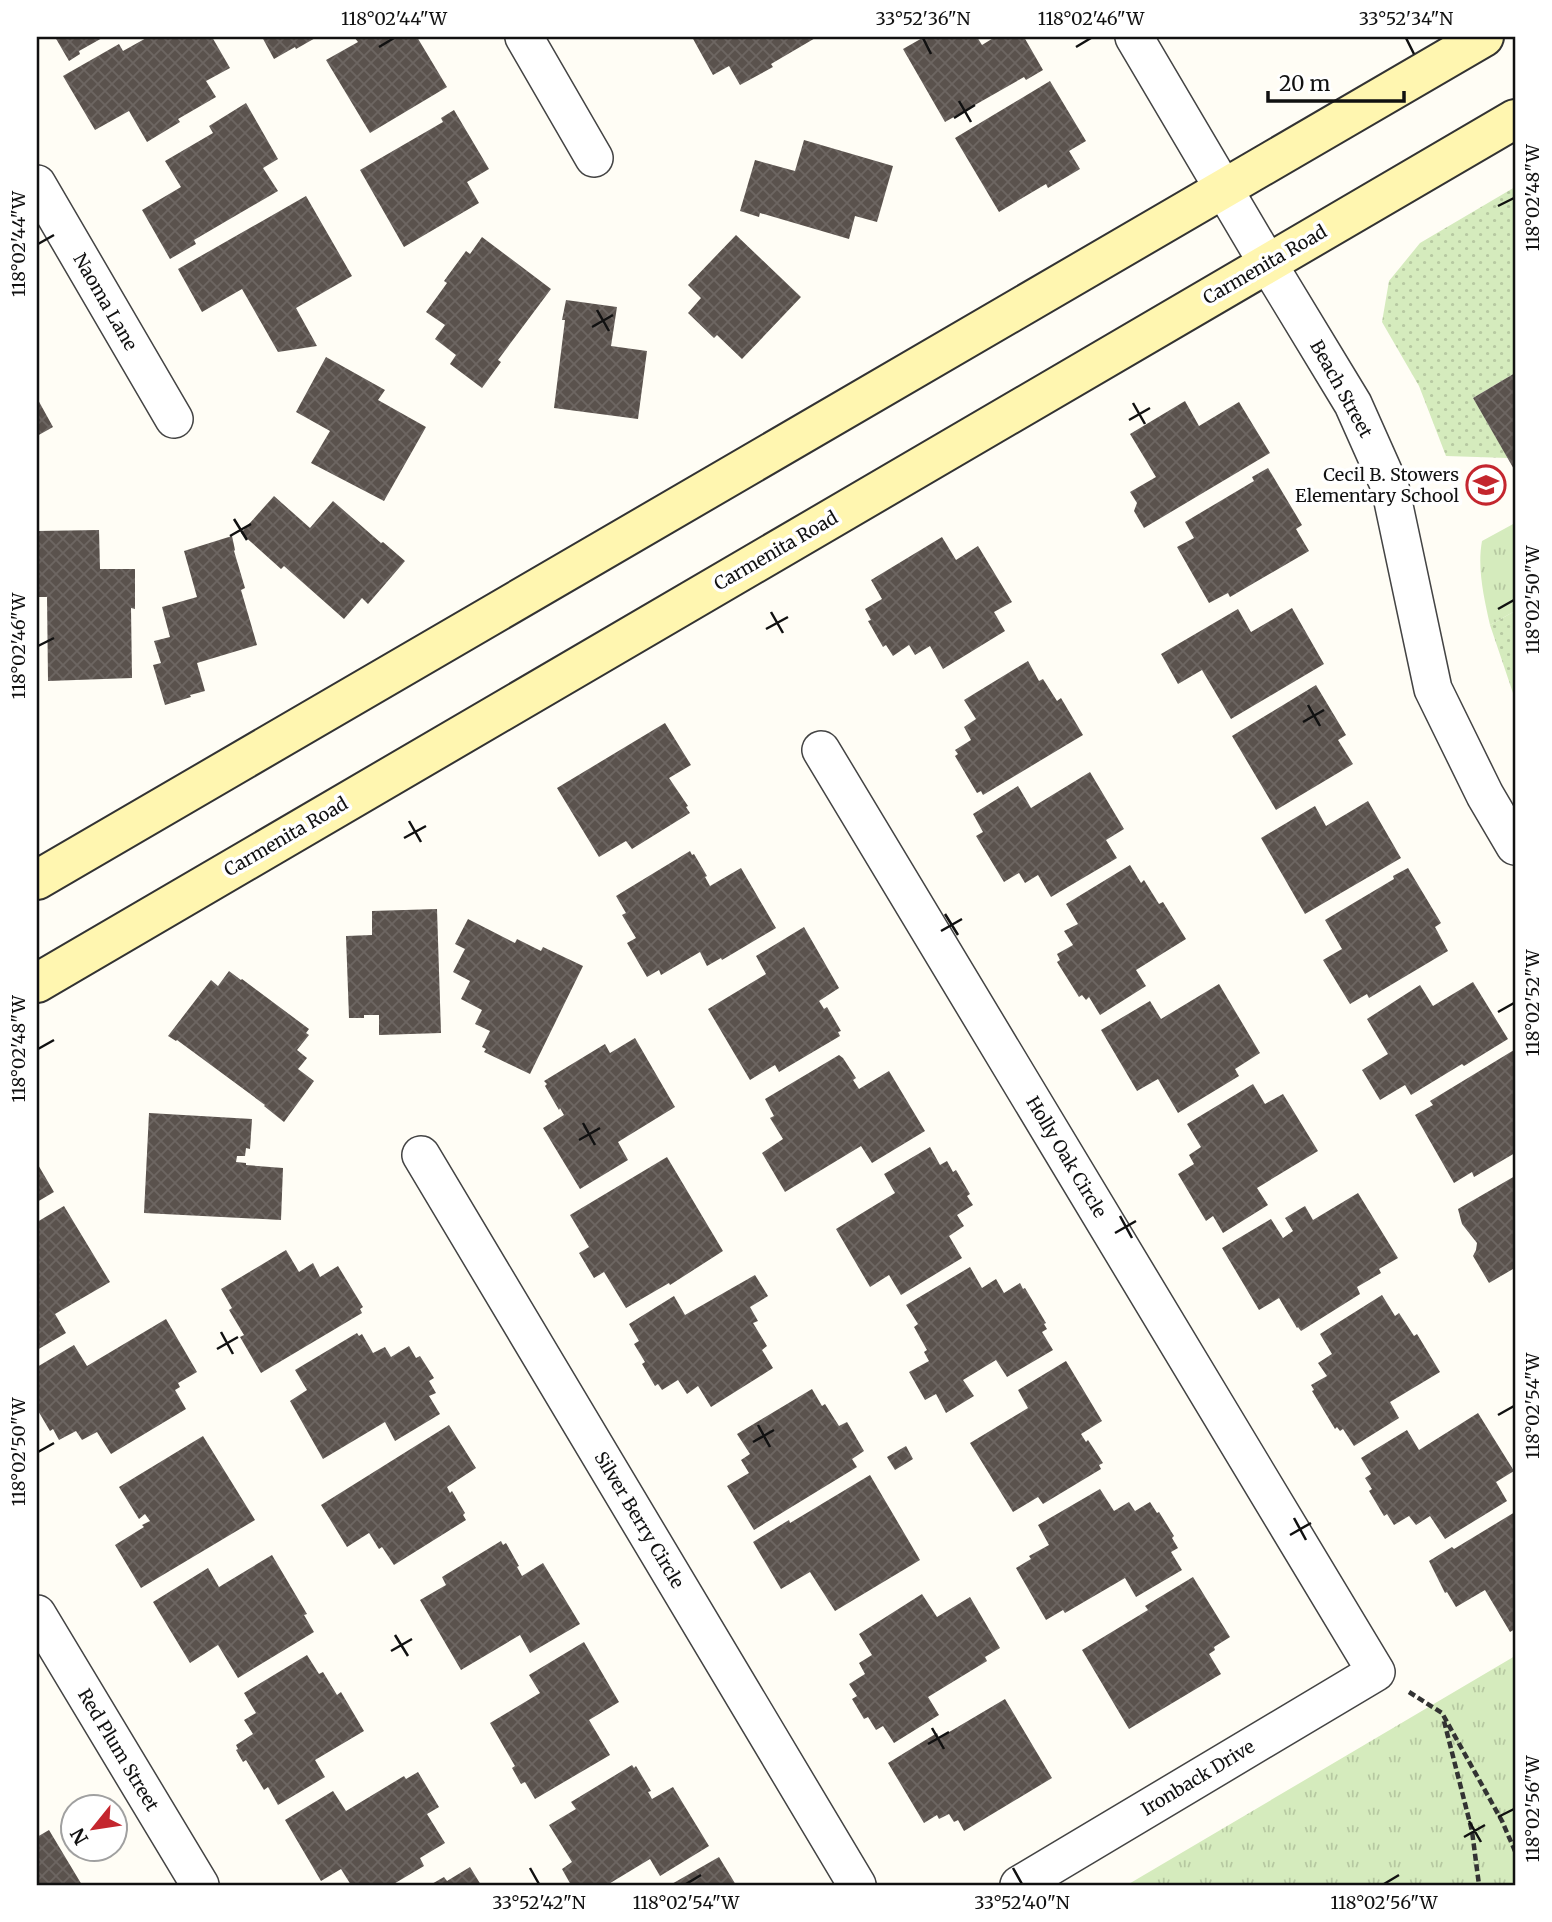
<svg xmlns="http://www.w3.org/2000/svg" width="1552" height="1922" font-family="Merriweather,serif">
  <style>
    .grass { fill: url(#grass-dots) }
    .park { fill: url(#park-tufts) }
    .building { fill: url(#building-cross-hatch) }
    .lines { fill: none; stroke-linecap: round; stroke-linejoin: round }
    .minor-casing { stroke: #444; stroke-width: 40 }
    .secondary-casing { stroke: #333; stroke-width: 42 }
    .path { stroke: #333; stroke-width: 4.5; stroke-dasharray: 7 3.5; stroke-linecap: butt }
    .minor { stroke: #fff; stroke-width: 37 }
    .secondary { stroke: #fff6b0; stroke-width: 38 }
    .ticks { fill: none; stroke: #111; stroke-width: 2.5 }
    .labels { text-anchor: middle; stroke-width: 7; stroke-linejoin: round; paint-order: stroke }
    .street-label { font-size: 18px; fill: #111; stroke: #fff }
    .poi-label { font-size: 18px; fill: #111; stroke: #fff; text-anchor: end }
    .neatline { fill: none; stroke: #111; stroke-width: 2.5 }
    .ticks-label { font-size: 18px; text-anchor: middle; fill: #111 }
  </style>
  <defs>
    <pattern id="grass-dots" width="8" height="8" patternUnits="userSpaceOnUse" patternTransform="scale(1.75)"><rect width="8" height="8" fill="#d5ebbd"/><path d="M2 2h.1M6 6h.1" fill="none" stroke="#b6c8a1" stroke-width="1.8" stroke-linecap="round"/></pattern>
    <pattern id="park-tufts" width="24" height="20" patternUnits="userSpaceOnUse" patternTransform="scale(1.75)"><rect width="24" height="20" fill="#d5ebbd"/><path d="M3 7l-1-3M5 7V3M7 7l1-3M15 17l-1-3M17 17v-4M19 17l1-3" fill="none" stroke="#b6c8a1"/></pattern>
    <pattern id="building-cross-hatch" width="8" height="8" patternUnits="userSpaceOnUse" patternTransform="scale(1.75)"><rect width="8" height="8" fill="#5a524d"/><path d="M0 0l8 8M0 8l8-8" fill="none" stroke="#6d6662"/></pattern>
  </defs>
  <rect width="100%" height="100%" fill="#fffdf5"/>
  <path class="grass" d="M 1515,187 L 1515,373 L 1473,398 L 1508,458 L 1446,456 L 1419,386 L 1382,322 L 1389,281 L 1420,243 Z
    M 1515,611 L 1515,699 L 1490,625 Z"/>
  <path class="park" d="M 1515,523 L 1515,611 L 1490,625 C 1484,598 1477,568 1482,541 Z
    M 1515,1656 L 1515,1885 L 1127,1885 Z"/>
  <path class="building" d="M 55,37 L 104,37 L 79,51 L 80,54 L 69,61 Z
    M 148,37 L 212,37 L 230,68 L 206,81 L 216,97 L 178,119 L 180,122 L 147,142 L 129,111 L 95,130 L 63,76 L 119,44 L 123,51 Z
    M 262,37 L 317,37 L 296,49 L 295,47 L 274,59 Z
    M 354,37 L 394,37 L 395,39 L 399,37 L 417,37 L 447,87 L 370,133 L 326,60 L 358,42 Z
    M 692,37 L 817,37 L 771,64 L 773,67 L 740,85 L 729,66 L 713,75 Z
    M 924,37 L 977,37 L 982,45 L 995,37 L 1024,37 L 1043,70 L 1026,80 L 1024,77 L 945,122 L 903,49 Z
    M 1050,81 L 1086,141 L 1069,151 L 1080,169 L 1048,188 L 1046,184 L 999,212 L 955,138 Z
    M 246,103 L 278,159 L 263,168 L 278,191 L 194,240 L 196,244 L 170,259 L 142,210 L 181,187 L 165,161 L 213,133 L 209,126 Z
    M 454,110 L 489,169 L 467,182 L 479,203 L 404,247 L 360,170 L 443,122 L 441,118 Z
    M 804,140 L 893,166 L 877,222 L 855,216 L 849,239 L 760,213 L 759,217 L 740,211 L 755,160 L 795,171 Z
    M 306,196 L 352,276 L 296,308 L 317,346 L 278,352 L 242,289 L 202,312 L 178,269 Z
    M 736,235 L 801,297 L 742,359 L 717,335 L 714,338 L 688,313 L 701,298 L 688,285 Z
    M 482,237 L 551,289 L 498,360 L 501,362 L 482,388 L 450,364 L 456,355 L 435,339 L 445,325 L 426,312 L 447,283 L 444,281 L 466,251 L 470,254 Z
    M 566,300 L 617,307 L 611,346 L 647,351 L 638,419 L 554,408 L 565,320 L 562,320 Z
    M 326,357 L 385,390 L 378,400 L 426,427 L 384,501 L 311,463 L 330,431 L 296,412 Z
    M 1515,373 L 1515,471 L 1473,398 Z
    M 37,398 L 53,427 L 37,436 Z
    M 1185,401 L 1199,426 L 1239,402 L 1270,453 L 1144,528 L 1134,511 L 1137,503 L 1130,492 L 1156,477 L 1130,434 Z
    M 1268,468 L 1302,525 L 1296,529 L 1309,551 L 1230,597 L 1228,593 L 1209,603 L 1177,547 L 1194,538 L 1185,522 L 1254,481 L 1252,477 Z
    M 274,496 L 310,528 L 333,501 L 381,543 L 383,542 L 405,561 L 368,604 L 362,598 L 344,619 L 284,566 L 281,569 L 241,533 Z
    M 99,530 L 100,569 L 135,569 L 135,609 L 131,608 L 132,678 L 48,681 L 47,597 L 37,597 L 37,531 Z
    M 232,536 L 235,550 L 234,551 L 245,588 L 241,590 L 257,645 L 197,663 L 205,691 L 190,695 L 191,697 L 165,705 L 153,665 L 161,663 L 154,641 L 170,637 L 162,607 L 197,597 L 184,551 Z
    M 942,537 L 956,560 L 978,546 L 1012,602 L 994,612 L 1005,631 L 943,669 L 930,646 L 915,655 L 909,645 L 893,656 L 886,645 L 883,647 L 868,621 L 871,620 L 865,609 L 882,599 L 871,580 Z
    M 1292,608 L 1324,664 L 1231,719 L 1202,670 L 1178,684 L 1161,654 L 1238,609 L 1251,632 Z
    M 1028,661 L 1039,681 L 1043,679 L 1057,701 L 1061,698 L 1083,735 L 983,795 L 981,791 L 977,793 L 955,756 L 958,754 L 955,750 L 971,740 L 964,727 L 976,719 L 964,700 Z
    M 1316,685 L 1346,735 L 1338,740 L 1353,764 L 1276,810 L 1232,736 Z
    M 665,723 L 691,765 L 669,778 L 688,806 L 686,807 L 690,813 L 632,849 L 626,841 L 599,857 L 557,788 Z
    M 1090,772 L 1124,829 L 1106,840 L 1117,858 L 1051,897 L 1038,875 L 1025,883 L 1019,873 L 1004,882 L 976,836 L 983,832 L 973,814 L 1018,786 L 1031,808 Z
    M 1368,801 L 1401,858 L 1305,914 L 1261,838 L 1315,806 L 1326,826 Z
    M 690,851 L 692,855 L 694,854 L 707,876 L 705,877 L 710,886 L 741,868 L 776,928 L 722,960 L 721,958 L 707,966 L 700,952 L 661,975 L 659,970 L 647,977 L 627,943 L 636,938 L 622,915 L 626,913 L 616,896 Z
    M 1130,865 L 1141,883 L 1144,880 L 1159,904 L 1163,902 L 1186,939 L 1136,970 L 1146,986 L 1100,1015 L 1089,997 L 1086,1000 L 1082,995 L 1079,997 L 1057,962 L 1060,960 L 1057,954 L 1073,945 L 1064,931 L 1078,924 L 1066,904 Z
    M 1408,868 L 1441,923 L 1435,927 L 1448,951 L 1369,998 L 1367,994 L 1350,1004 L 1323,960 L 1342,949 L 1325,920 L 1394,879 L 1393,876 Z
    M 437,909 L 441,1033 L 379,1035 L 379,1015 L 364,1015 L 364,1018 L 349,1018 L 346,936 L 372,935 L 372,911 Z
    M 468,919 L 515,943 L 517,939 L 541,951 L 543,947 L 583,966 L 530,1074 L 484,1052 L 486,1049 L 482,1047 L 490,1031 L 475,1024 L 482,1010 L 461,999 L 470,981 L 453,972 L 465,949 L 455,944 Z
    M 804,927 L 839,988 L 819,1001 L 824,1009 L 827,1007 L 841,1031 L 838,1032 L 840,1036 L 779,1072 L 775,1065 L 750,1080 L 708,1009 L 766,974 L 756,956 Z
    M 229,971 L 241,980 L 242,979 L 309,1029 L 306,1033 L 309,1035 L 297,1050 L 307,1058 L 298,1069 L 314,1081 L 284,1122 L 264,1106 L 265,1105 L 177,1040 L 176,1041 L 168,1036 L 211,980 L 218,986 Z
    M 1473,982 L 1508,1039 L 1464,1066 L 1462,1064 L 1411,1095 L 1405,1085 L 1380,1100 L 1362,1070 L 1388,1054 L 1367,1019 L 1420,985 L 1433,1006 Z
    M 1219,984 L 1260,1053 L 1235,1069 L 1239,1076 L 1178,1113 L 1158,1079 L 1137,1091 L 1101,1030 L 1150,1001 L 1161,1019 Z
    M 635,1038 L 675,1107 L 618,1142 L 628,1160 L 580,1189 L 543,1128 L 564,1115 L 560,1108 L 559,1110 L 545,1086 L 547,1084 L 544,1081 L 605,1044 L 610,1053 Z
    M 1514,1050 L 1515,1153 L 1474,1177 L 1472,1172 L 1454,1183 L 1415,1115 L 1433,1105 L 1430,1101 Z
    M 839,1055 L 843,1058 L 856,1078 L 853,1080 L 859,1089 L 889,1071 L 925,1131 L 872,1163 L 861,1146 L 785,1192 L 762,1153 L 783,1139 L 770,1118 L 774,1116 L 765,1099 Z
    M 1253,1084 L 1265,1104 L 1283,1094 L 1318,1151 L 1257,1188 L 1268,1205 L 1223,1233 L 1213,1216 L 1206,1221 L 1178,1174 L 1194,1164 L 1189,1155 L 1201,1147 L 1187,1124 Z
    M 149,1113 L 252,1119 L 250,1149 L 246,1148 L 245,1156 L 237,1156 L 236,1162 L 246,1163 L 246,1165 L 283,1168 L 281,1220 L 144,1213 Z
    M 930,1147 L 940,1165 L 947,1161 L 953,1172 L 956,1170 L 970,1194 L 967,1196 L 973,1205 L 957,1215 L 964,1226 L 949,1236 L 962,1258 L 901,1295 L 889,1275 L 870,1287 L 836,1229 L 895,1193 L 884,1174 Z
    M 667,1157 L 723,1251 L 670,1285 L 669,1283 L 626,1308 L 604,1272 L 594,1278 L 579,1253 L 589,1247 L 570,1215 Z
    M 37,1163 L 54,1192 L 37,1202 Z
    M 1515,1176 L 1515,1272 L 1513,1269 L 1489,1283 L 1473,1256 L 1476,1250 L 1477,1243 L 1462,1224 L 1458,1209 Z
    M 1358,1193 L 1398,1258 L 1379,1269 L 1381,1273 L 1357,1287 L 1360,1294 L 1301,1331 L 1298,1327 L 1297,1328 L 1279,1298 L 1259,1310 L 1222,1248 L 1271,1219 L 1283,1238 L 1293,1231 L 1285,1218 L 1305,1206 L 1313,1220 Z
    M 64,1206 L 110,1282 L 55,1314 L 66,1333 L 37,1350 L 37,1222 Z
    M 286,1250 L 299,1272 L 313,1263 L 320,1277 L 338,1266 L 363,1307 L 360,1309 L 362,1313 L 261,1373 L 240,1337 L 244,1335 L 229,1310 L 232,1308 L 221,1289 Z
    M 970,1267 L 982,1288 L 996,1279 L 1004,1293 L 1020,1283 L 1023,1289 L 1025,1288 L 1046,1323 L 1044,1324 L 1047,1329 L 1042,1332 L 1053,1350 L 1007,1377 L 996,1360 L 963,1380 L 974,1396 L 946,1413 L 936,1394 L 925,1400 L 909,1372 L 929,1361 L 924,1352 L 927,1350 L 914,1327 L 918,1324 L 906,1305 Z
    M 755,1275 L 768,1296 L 750,1307 L 758,1321 L 753,1323 L 767,1346 L 762,1350 L 773,1368 L 711,1407 L 698,1386 L 687,1394 L 678,1380 L 662,1390 L 658,1384 L 655,1386 L 642,1364 L 645,1362 L 634,1344 L 639,1341 L 629,1324 L 674,1296 L 685,1315 Z
    M 1382,1295 L 1395,1316 L 1399,1313 L 1414,1336 L 1417,1334 L 1440,1372 L 1390,1402 L 1399,1418 L 1354,1446 L 1343,1429 L 1340,1431 L 1337,1427 L 1335,1429 L 1312,1391 L 1314,1390 L 1311,1385 L 1327,1376 L 1318,1363 L 1332,1354 L 1320,1334 Z
    M 166,1319 L 197,1372 L 178,1383 L 180,1387 L 175,1390 L 186,1409 L 111,1454 L 97,1432 L 82,1440 L 76,1431 L 59,1440 L 53,1429 L 50,1431 L 37,1409 L 37,1391 L 38,1390 L 37,1388 L 37,1367 L 74,1345 L 87,1366 Z
    M 357,1333 L 359,1336 L 362,1334 L 373,1353 L 385,1347 L 391,1357 L 409,1346 L 416,1358 L 420,1356 L 434,1378 L 429,1381 L 436,1393 L 429,1396 L 440,1414 L 395,1441 L 385,1422 L 323,1459 L 290,1401 L 307,1390 L 295,1370 Z
    M 1066,1361 L 1102,1421 L 1081,1434 L 1086,1442 L 1088,1440 L 1103,1463 L 1099,1465 L 1101,1469 L 1043,1504 L 1038,1497 L 1013,1512 L 970,1443 L 1028,1408 L 1018,1390 Z
    M 812,1389 L 822,1406 L 825,1404 L 839,1426 L 847,1422 L 864,1451 L 852,1459 L 857,1467 L 754,1530 L 727,1486 L 749,1473 L 741,1460 L 750,1454 L 737,1434 Z
    M 1478,1413 L 1514,1471 L 1496,1482 L 1507,1501 L 1445,1539 L 1430,1516 L 1416,1525 L 1409,1516 L 1394,1525 L 1387,1514 L 1384,1516 L 1369,1491 L 1372,1489 L 1365,1478 L 1371,1474 L 1361,1458 L 1407,1430 L 1419,1450 Z
    M 449,1425 L 476,1468 L 447,1487 L 450,1493 L 452,1491 L 465,1513 L 463,1515 L 466,1520 L 394,1565 L 382,1547 L 379,1549 L 369,1533 L 347,1547 L 321,1505 Z
    M 203,1436 L 255,1520 L 141,1588 L 115,1545 L 144,1527 L 142,1525 L 150,1521 L 145,1514 L 139,1519 L 119,1487 Z
    M 906,1446 L 913,1459 L 895,1470 L 887,1457 Z
    M 870,1475 L 920,1560 L 835,1611 L 810,1572 L 781,1589 L 753,1542 L 789,1520 L 790,1523 Z
    M 1100,1489 L 1114,1511 L 1129,1502 L 1135,1511 L 1150,1502 L 1157,1513 L 1159,1512 L 1174,1536 L 1172,1538 L 1178,1548 L 1171,1552 L 1182,1570 L 1136,1597 L 1125,1578 L 1065,1613 L 1063,1610 L 1046,1620 L 1016,1568 L 1031,1559 L 1029,1556 L 1049,1545 L 1038,1525 Z
    M 1515,1512 L 1515,1629 L 1510,1632 L 1485,1590 L 1456,1607 L 1447,1592 L 1445,1593 L 1429,1561 L 1452,1547 L 1454,1549 Z
    M 501,1541 L 503,1545 L 506,1543 L 519,1566 L 517,1567 L 522,1576 L 543,1563 L 580,1624 L 530,1653 L 520,1635 L 461,1670 L 420,1600 L 446,1585 L 442,1577 Z
    M 272,1555 L 307,1614 L 304,1615 L 314,1632 L 238,1678 L 218,1645 L 190,1663 L 153,1602 L 208,1568 L 219,1587 Z
    M 1193,1577 L 1230,1637 L 1214,1647 L 1215,1650 L 1209,1654 L 1221,1674 L 1129,1729 L 1082,1650 L 1148,1610 L 1145,1606 Z
    M 922,1594 L 937,1617 L 970,1597 L 1000,1648 L 985,1657 L 987,1661 L 928,1697 L 939,1715 L 894,1743 L 883,1726 L 876,1730 L 868,1717 L 864,1719 L 852,1699 L 857,1696 L 849,1684 L 865,1674 L 859,1663 L 872,1655 L 859,1634 Z
    M 584,1642 L 619,1702 L 589,1720 L 610,1755 L 535,1799 L 525,1782 L 521,1784 L 512,1768 L 515,1766 L 490,1723 L 540,1693 L 529,1675 Z
    M 307,1655 L 319,1674 L 323,1672 L 337,1695 L 341,1692 L 364,1731 L 315,1760 L 325,1777 L 278,1805 L 268,1787 L 264,1790 L 246,1760 L 243,1762 L 236,1750 L 238,1749 L 236,1745 L 253,1734 L 244,1720 L 256,1713 L 244,1693 Z
    M 1005,1699 L 1052,1778 L 964,1831 L 958,1820 L 954,1822 L 949,1814 L 939,1819 L 937,1815 L 924,1823 L 888,1763 L 937,1733 L 939,1738 Z
    M 632,1765 L 634,1768 L 636,1766 L 651,1791 L 648,1792 L 652,1799 L 673,1787 L 709,1846 L 660,1876 L 650,1859 L 607,1885 L 571,1885 L 562,1869 L 572,1862 L 549,1825 L 576,1809 L 571,1802 Z
    M 418,1772 L 439,1807 L 427,1814 L 445,1843 L 420,1858 L 424,1866 L 392,1885 L 351,1885 L 341,1869 L 321,1881 L 285,1820 L 333,1791 L 346,1811 L 404,1776 L 406,1779 Z
    M 49,1830 L 82,1885 L 37,1885 L 37,1837 Z
    M 719,1857 L 736,1885 L 670,1885 Z
    M 470,1867 L 481,1885 L 430,1885 L 444,1877 L 447,1881 Z"/>
  <g class="lines">
    <g class="minor-casing">
      <path id="minor" d="M 524,37 L 594,158
        M 1134,37 L 1268,264 L 1353,404 L 1390,487 L 1433,689 L 1485,795 L 1515,846
        M 37,184 L 174,419
        M 821,750 L 1376,1672 L 1019,1885
        M 421,1155 L 857,1885
        M 37,1614 L 200,1885"/>
    </g>
    <g class="secondary-casing">
      <path id="secondary" d="M 37,880 L 1484,37
        M 37,983 L 1515,119"/>
    </g>
    <path class="path" d="M 1409,1692 L 1442,1713 L 1502,1821 L 1515,1851
      M 1444,1721 L 1472,1831 L 1479,1885"/>
    <use href="#minor" class="minor"/>
    <use href="#secondary" class="secondary"/>
  </g>
  <path class="ticks" d="M 923,38 L 931,54M 1406,38 L 1414,54M 379,47 L 394,38M 1076,47 L 1091,38M 959,101 L 971,122M 954,118 L 975,105M 1498,206 L 1514,198M 38,244 L 54,235M 597,310 L 609,331M 592,327 L 613,315M 1133,403 L 1145,424M 1129,420 L 1150,408M 234,519 L 247,540M 230,536 L 251,524M 1498,609 L 1514,600M 771,612 L 783,633M 766,629 L 788,617M 38,646 L 54,638M 1308,705 L 1320,726M 1303,722 L 1324,710M 409,821 L 421,842M 404,838 L 426,826M 945,914 L 958,935M 941,931 L 962,919M 1498,1012 L 1514,1003M 38,1049 L 54,1040M 583,1123 L 595,1145M 579,1140 L 600,1128M 1120,1216 L 1132,1238M 1115,1233 L 1136,1221M 221,1332 L 233,1354M 217,1349 L 238,1337M 1498,1415 L 1514,1406M 758,1425 L 770,1447M 753,1442 L 774,1430M 38,1452 L 54,1443M 1294,1518 L 1306,1540M 1290,1535 L 1311,1523M 395,1635 L 408,1656M 391,1651 L 412,1639M 932,1728 L 944,1749M 928,1744 L 949,1732M 1498,1817 L 1514,1809M 1469,1821 L 1481,1842M 1464,1837 L 1485,1825M 530,1868 L 539,1884M 1013,1868 L 1022,1884M 686,1884 L 701,1875M 1384,1884 L 1399,1875"/>
  <defs>
    <g id="school-ring" transform="scale(2.0125)"><circle r="9.5" fill="#fff" stroke="#c4262e" stroke-width="1.5"/><path d="M0-5L7-2L0 1L-7-2ZM-4 1L0 2.5L4 1V4Q0 6-4 4Z" fill="#c4262e"/></g>
  </defs>
  <g fill-rule="evenodd">
    <use href="#school-ring" x="1486" y="485"/>
  </g>
  <g class="labels">
    <g class="street-label">
      <text transform="translate(1265 265) rotate(-30)" y="6">Carmenita Road</text>
      <text transform="translate(105 302) rotate(60)" y="6">Naoma Lane</text>
      <text transform="translate(1341 389) rotate(61)" y="6">Beach Street</text>
      <text transform="translate(776 551) rotate(-30)" y="6">Carmenita Road</text>
      <text transform="translate(286 837) rotate(-30)" y="6">Carmenita Road</text>
      <text transform="translate(1066 1157) rotate(59)" y="6">Holly Oak Circle</text>
      <text transform="translate(639 1520) rotate(59)" y="6">Silver Berry Circle</text>
      <text transform="translate(118 1750) rotate(59)" y="6">Red Plum Street</text>
      <text transform="translate(1198 1778) rotate(-31)" y="6">Ironback Drive</text>
    </g>
    <g class="poi-label">
      <text x="1459" y="481">Cecil B. Stowers<tspan x="1459" dy="21">Elementary School</tspan></text>
    </g>
  </g>
  <rect width="1552" height="1922" fill="none" stroke="#ffffff" stroke-width="77"/>
  <g transform="translate(94 1828) rotate(240)"><circle r="33" fill="#ffffff" stroke="#a0a0a0" stroke-width="2"/>
  <path d="M0-5L12 26L0 18L-12 26Z" fill="#c4262e"/>
  <text y="-10" font-size="19" font-weight="bold" text-anchor="middle" fill="#111111">N</text>
  </g>
  <path d="M1268 91v10h136v-10" fill="none" stroke="#111111" stroke-width="3.5"/>
  <text x="1279" y="91" font-size="21" fill="#111111" stroke="#ffffff" stroke-width="5" paint-order="stroke">20 m</text>
  <rect x="38" y="38" width="1476" height="1846" class="neatline"/>
  <g class="ticks-label">
    <text x="394" y="25">118°02'44"W</text>
    <text x="923" y="25">33°52'36"N</text>
    <text x="1091" y="25">118°02'46"W</text>
    <text x="1406" y="25">33°52'34"N</text>
    <text transform="translate(1533 198) rotate(-90)" y="6">118°02'48"W</text>
    <text transform="translate(19 244) rotate(-90)" y="6">118°02'44"W</text>
    <text transform="translate(1533 600) rotate(-90)" y="6">118°02'50"W</text>
    <text transform="translate(19 646) rotate(-90)" y="6">118°02'46"W</text>
    <text transform="translate(1533 1003) rotate(-90)" y="6">118°02'52"W</text>
    <text transform="translate(19 1049) rotate(-90)" y="6">118°02'48"W</text>
    <text transform="translate(1533 1406) rotate(-90)" y="6">118°02'54"W</text>
    <text transform="translate(19 1452) rotate(-90)" y="6">118°02'50"W</text>
    <text transform="translate(1533 1809) rotate(-90)" y="6">118°02'56"W</text>
    <text x="539" y="1909">33°52'42"N</text>
    <text x="686" y="1909">118°02'54"W</text>
    <text x="1022" y="1909">33°52'40"N</text>
    <text x="1384" y="1909">118°02'56"W</text>
  </g>
</svg>
